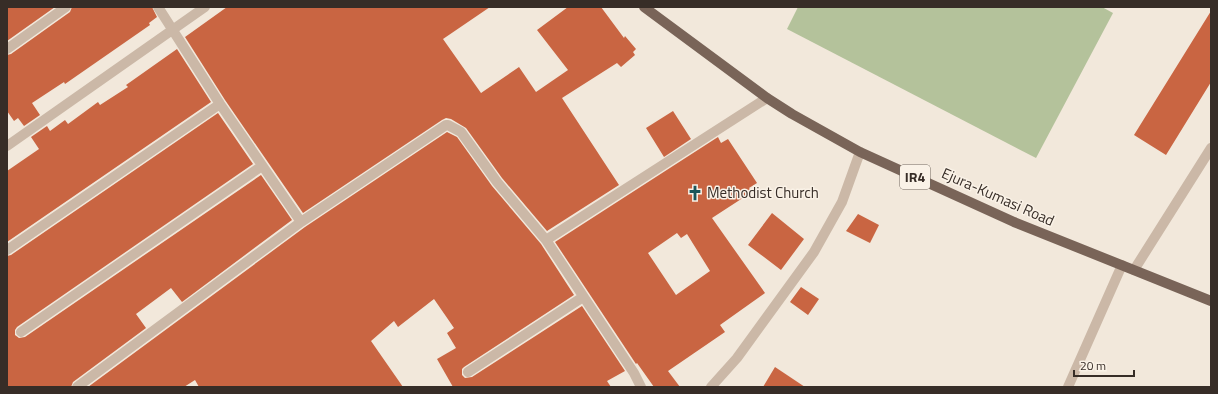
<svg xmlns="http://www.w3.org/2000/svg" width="1218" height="394" font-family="'Titillium Web',sans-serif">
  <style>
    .green { fill: #b4c29b }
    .building { fill: #c96542; fill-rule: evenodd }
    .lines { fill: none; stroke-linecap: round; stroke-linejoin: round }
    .minor { stroke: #cbb8a7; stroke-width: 10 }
    .major { stroke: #796458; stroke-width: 10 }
    .labels { text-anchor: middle; stroke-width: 3; stroke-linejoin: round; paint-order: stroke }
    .shield { fill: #faf2e7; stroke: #726861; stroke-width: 1 }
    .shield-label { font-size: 14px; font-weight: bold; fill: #372d27 }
    .poi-label { font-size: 15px; fill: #372d27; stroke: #faf2e7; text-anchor: start }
    .street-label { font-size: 15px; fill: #372d27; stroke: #faf2e7 }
  </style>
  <rect width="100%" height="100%" fill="#f2e8db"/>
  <path class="green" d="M 798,7 L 1102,7 L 1113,13 L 1036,158 L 787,29 Z"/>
  <path class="building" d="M 7,7 L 55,7 L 7,41 Z
    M 72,7 L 152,7 L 157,17 L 149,23 L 150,25 L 65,84 L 64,82 L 32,103 L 40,115 L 24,126 L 18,118 L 14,121 L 7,111 L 7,55 L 11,54 L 70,12 Z
    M 227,7 L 490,7 L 443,39 L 481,93 L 519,67 L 536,92 L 568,70 L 537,30 L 568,7 L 601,7 L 624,38 L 625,36 L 636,49 L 633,52 L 635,55 L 621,67 L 617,63 L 562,98 L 619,185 L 547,231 L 502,178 L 466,128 L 451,119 L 446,118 L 442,120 L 303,213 L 225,100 L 185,37 Z
    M 1211,11 L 1211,82 L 1166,155 L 1134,135 Z
    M 177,49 L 211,102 L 7,242 L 7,171 L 39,149 L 31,137 L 47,126 L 50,131 L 65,120 L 68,124 L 98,102 L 100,105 L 128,87 L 126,85 Z
    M 673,111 L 691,139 L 664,157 L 646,128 Z
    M 218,113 L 253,164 L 17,327 L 15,330 L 15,335 L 19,338 L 25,337 L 261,175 L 292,220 L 182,302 L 171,288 L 136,314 L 146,328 L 73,382 L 71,387 L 7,387 L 7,256 L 11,255 Z
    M 447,132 L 457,137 L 492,186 L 541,244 L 574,295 L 464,367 L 462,369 L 462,375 L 465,378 L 472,377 L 582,306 L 625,371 L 607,381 L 611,387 L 453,387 L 437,359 L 456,348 L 447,333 L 454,328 L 434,299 L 398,327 L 394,321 L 371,341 L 403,387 L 199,387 L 195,380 L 184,387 L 88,387 L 305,227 Z
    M 718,137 L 721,143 L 728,139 L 757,183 L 749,188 L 752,192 L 712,218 L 765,293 L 720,325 L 725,332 L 668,371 L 680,387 L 654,387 L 637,363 L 636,364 L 555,242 ZM 677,233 L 681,238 L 687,234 L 710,271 L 676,295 L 648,253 Z
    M 772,213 L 804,239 L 781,270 L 748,245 Z
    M 858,214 L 879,225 L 870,243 L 846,231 Z
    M 801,287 L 819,299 L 808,315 L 790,302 Z
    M 775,367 L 805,387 L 763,387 Z"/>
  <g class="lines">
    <path class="minor" d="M 158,7 L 220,104 L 301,222
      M 7,49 L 66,7
      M 7,146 L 205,7
      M 546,240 L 767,98
      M 7,250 L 220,104
      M 1134,270 L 1211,148
      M 21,332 L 262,166
      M 468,372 L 583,297
      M 77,387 L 301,222 L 446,125 L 448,125 L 461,132 L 497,182 L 546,240 L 634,373 L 641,387
      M 711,387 L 737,358 L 814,252 L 842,202 L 860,152
      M 1068,387 L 1122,265"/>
    <path class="major" d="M 644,7 L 767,98 L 792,114 L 860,152 L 1014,222 L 1211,301"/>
  </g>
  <defs>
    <g id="church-bare" transform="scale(1.2)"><path d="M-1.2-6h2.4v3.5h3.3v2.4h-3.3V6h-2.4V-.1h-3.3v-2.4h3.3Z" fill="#1c555a" stroke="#faf2e7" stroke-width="2.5" paint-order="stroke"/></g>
  </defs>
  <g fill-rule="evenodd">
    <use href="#church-bare" x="695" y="193"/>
  </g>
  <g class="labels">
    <rect class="shield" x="900" y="165" width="30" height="24" rx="3"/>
    <g class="shield-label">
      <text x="915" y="182">IR4</text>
    </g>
    <g class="poi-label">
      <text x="707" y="198">Methodist Church</text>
    </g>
    <g class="street-label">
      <text transform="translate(998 197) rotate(24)" y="5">Ejura-Kumasi Road</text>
    </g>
  </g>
  <rect width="1218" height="394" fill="none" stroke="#372d27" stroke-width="16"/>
  <path d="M1074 370v6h60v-6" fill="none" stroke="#372d27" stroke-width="2"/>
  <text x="1080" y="370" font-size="12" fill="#372d27" stroke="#faf2e7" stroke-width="3" paint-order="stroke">20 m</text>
</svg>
